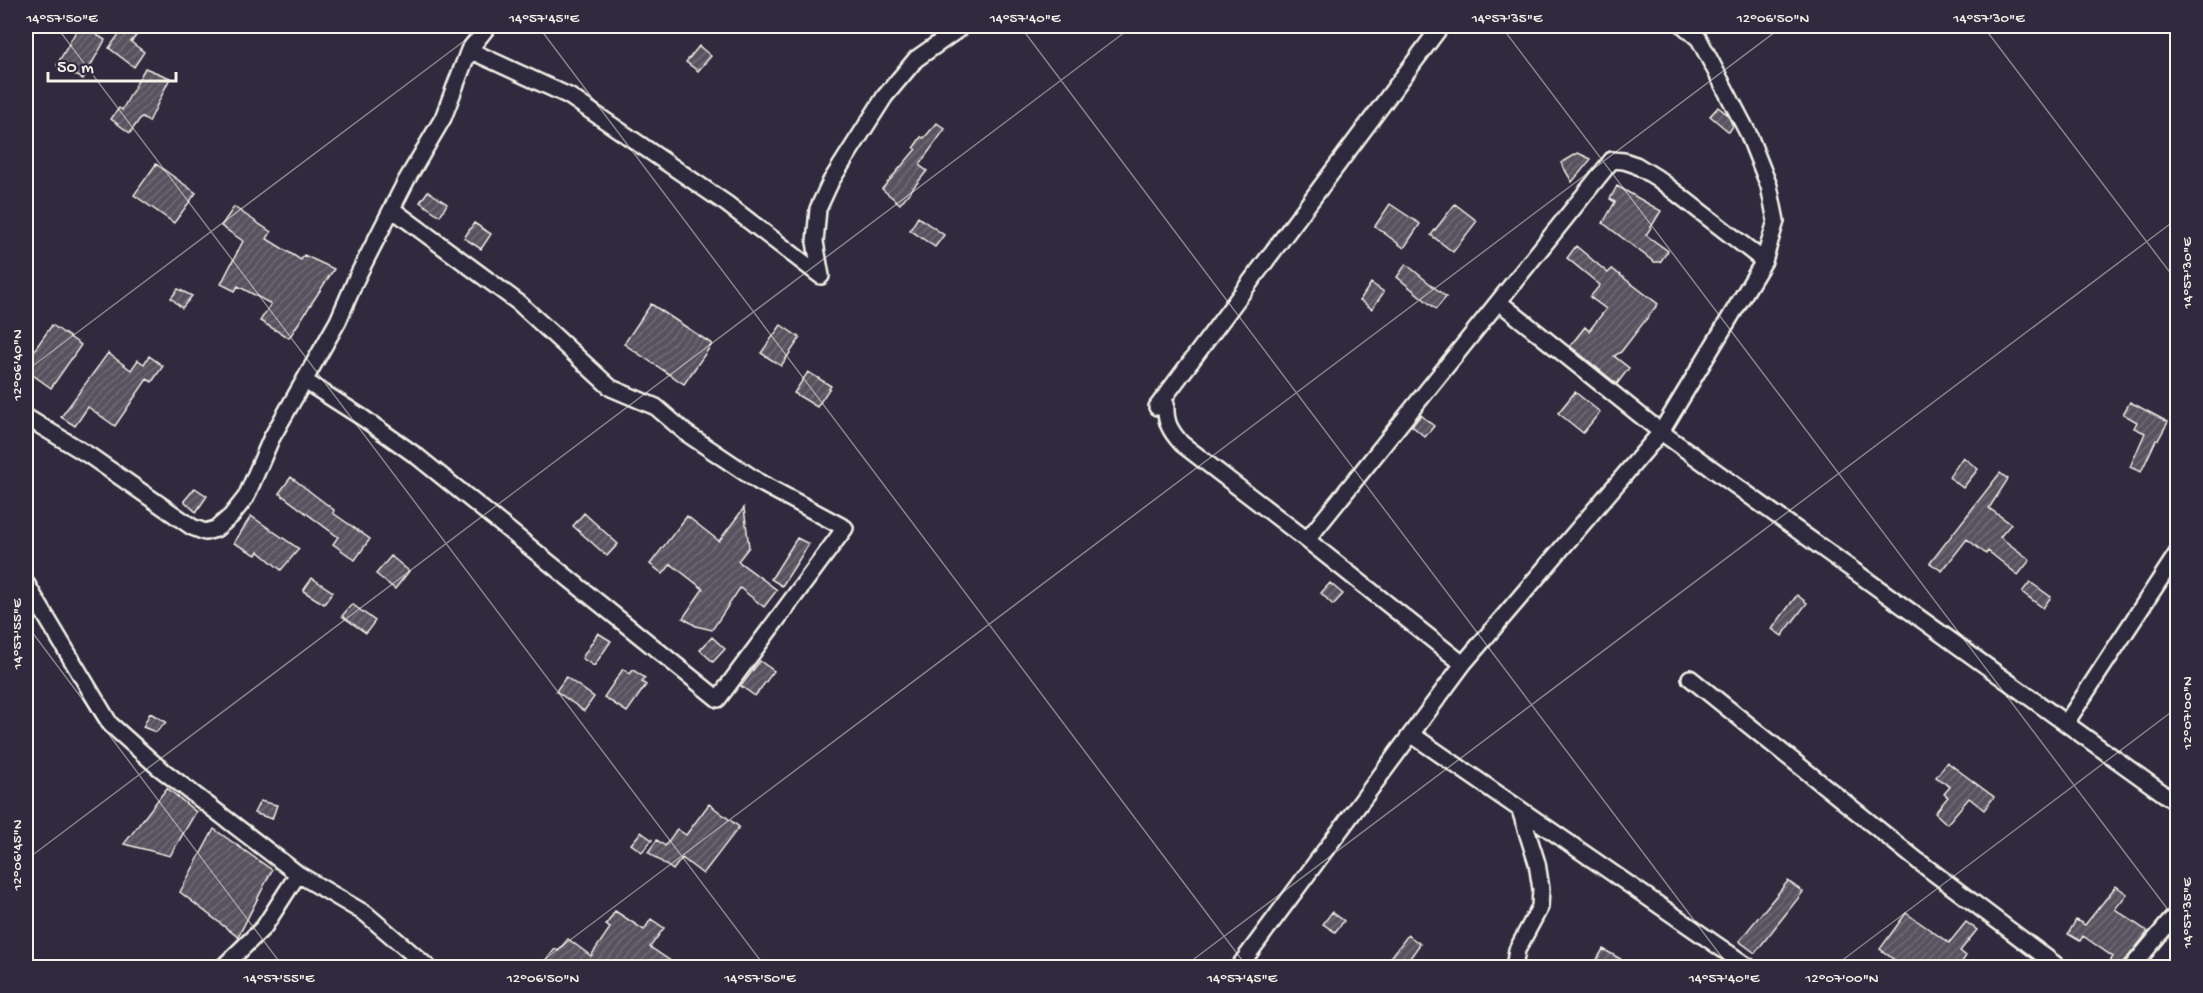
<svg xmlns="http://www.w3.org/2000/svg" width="2203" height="993" font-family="'Gochi Hand',sans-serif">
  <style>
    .building { fill: url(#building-hatch); stroke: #f4f1e8; stroke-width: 1.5 }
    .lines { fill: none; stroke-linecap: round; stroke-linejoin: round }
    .minor-casing { stroke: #f4f1e8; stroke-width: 20 }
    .minor { stroke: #2f2a3d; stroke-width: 15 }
    .ticks { fill: none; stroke: #f4f1e8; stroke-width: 1.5; stroke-opacity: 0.45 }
    .neatline { fill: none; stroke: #f4f1e8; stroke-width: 2 }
    .ticks-label { font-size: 15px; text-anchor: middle; fill: #f4f1e8 }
  </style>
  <defs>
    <pattern id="building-hatch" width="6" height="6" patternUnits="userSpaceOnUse" patternTransform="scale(1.5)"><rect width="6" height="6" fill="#56525f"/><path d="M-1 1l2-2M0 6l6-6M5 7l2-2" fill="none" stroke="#6f6b76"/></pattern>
  </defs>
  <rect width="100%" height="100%" fill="#2f2a3d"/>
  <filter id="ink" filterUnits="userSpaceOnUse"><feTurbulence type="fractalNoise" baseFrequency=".0167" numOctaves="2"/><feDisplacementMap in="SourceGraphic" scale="12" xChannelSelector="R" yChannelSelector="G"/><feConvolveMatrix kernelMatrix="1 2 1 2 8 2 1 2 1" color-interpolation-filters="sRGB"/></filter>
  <g filter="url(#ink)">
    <path class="building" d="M 79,26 L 83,26 L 105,40 L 83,79 L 57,65 Z
      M 125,26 L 144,26 L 131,42 L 144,52 L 134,67 L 109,48 Z
      M 699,46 L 711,56 L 698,71 L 686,62 Z
      M 145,68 L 170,78 L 149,122 L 141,117 L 130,133 L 111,119 L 119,108 L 122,110 Z
      M 1718,107 L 1727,114 L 1733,126 L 1729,132 L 1710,116 Z
      M 937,123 L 945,129 L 919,165 L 927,171 L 900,204 L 882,189 L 916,149 L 914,147 L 921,137 L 924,138 Z
      M 1578,153 L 1591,159 L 1572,182 L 1561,163 Z
      M 156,164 L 196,193 L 174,223 L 134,195 Z
      M 1617,186 L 1661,211 L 1646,235 L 1668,251 L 1660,262 L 1654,262 L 1603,223 L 1615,202 L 1610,199 Z
      M 428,191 L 447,204 L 440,216 L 420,202 Z
      M 1390,204 L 1420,224 L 1404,248 L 1375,226 Z
      M 1455,204 L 1477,221 L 1453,252 L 1431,235 Z
      M 234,207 L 271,232 L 267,239 L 301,260 L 304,255 L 334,269 L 289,338 L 260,321 L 271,304 L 238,286 L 235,291 L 221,284 L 243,241 L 221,226 Z
      M 918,217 L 944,235 L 935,247 L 910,230 Z
      M 474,223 L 491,234 L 481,249 L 464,238 Z
      M 1576,246 L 1608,273 L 1612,269 L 1658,304 L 1621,352 L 1614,356 L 1629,368 L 1617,384 L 1570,346 L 1585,327 L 1589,331 L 1606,309 L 1590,297 L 1600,285 L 1567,258 Z
      M 1406,264 L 1446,297 L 1436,309 L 1397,277 Z
      M 1371,283 L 1384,292 L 1372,309 L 1360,300 Z
      M 178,289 L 192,296 L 182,308 L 171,298 Z
      M 651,304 L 712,344 L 684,384 L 624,344 Z
      M 52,325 L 81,345 L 51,388 L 26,370 L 26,362 Z
      M 781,325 L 800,338 L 781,366 L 761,353 Z
      M 108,353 L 131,370 L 138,360 L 144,364 L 149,356 L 163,366 L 152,382 L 147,379 L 115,426 L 88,407 L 75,426 L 61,417 Z
      M 808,372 L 831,386 L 817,407 L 794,393 Z
      M 1575,392 L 1600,412 L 1583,433 L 1558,413 Z
      M 2130,402 L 2168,422 L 2158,440 L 2156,440 L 2141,472 L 2130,467 L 2145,433 L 2134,428 L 2137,422 L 2123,414 Z
      M 1421,415 L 1434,426 L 1425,437 L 1412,426 Z
      M 1963,457 L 1978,469 L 1963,488 L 1949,477 Z
      M 2000,473 L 2008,479 L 1989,508 L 2011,524 L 2000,537 L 2030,560 L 2018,575 L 1988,551 L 1986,554 L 1967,539 L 1942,571 L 1930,563 Z
      M 291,477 L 334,510 L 333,513 L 370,539 L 355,560 L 333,544 L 338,537 L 279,493 Z
      M 195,488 L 207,496 L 196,512 L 184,501 Z
      M 744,508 L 749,547 L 738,561 L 777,590 L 764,607 L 740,588 L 712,630 L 696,626 L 683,618 L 703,589 L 671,564 L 663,574 L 650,564 L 687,516 L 719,541 Z
      M 584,513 L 618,544 L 607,556 L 573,526 Z
      M 251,516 L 299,549 L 281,570 L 258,551 L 256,555 L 234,543 Z
      M 797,538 L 809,544 L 782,586 L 771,579 Z
      M 391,556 L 409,571 L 395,589 L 376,574 Z
      M 312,578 L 333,592 L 324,604 L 303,591 Z
      M 2030,582 L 2051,597 L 2043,608 L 2022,592 Z
      M 1330,583 L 1343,594 L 1333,605 L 1321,593 Z
      M 1797,595 L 1807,603 L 1782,636 L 1772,629 Z
      M 352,604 L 375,621 L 366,633 L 342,616 Z
      M 598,633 L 611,641 L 594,666 L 582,658 Z
      M 712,637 L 725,649 L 713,662 L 700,650 Z
      M 760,661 L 774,671 L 755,696 L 741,686 Z
      M 623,669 L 630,674 L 633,670 L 645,678 L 642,682 L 646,685 L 627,712 L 604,697 Z
      M 566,677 L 594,697 L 584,711 L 556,691 Z
      M 150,713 L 166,722 L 156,732 L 143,727 Z
      M 1947,762 L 1994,797 L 1984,810 L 1969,798 L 1947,824 L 1935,813 L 1948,797 L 1944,794 L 1950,787 L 1936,777 Z
      M 167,788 L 196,812 L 170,856 L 124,844 Z
      M 260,801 L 277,805 L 272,819 L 254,813 Z
      M 709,804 L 739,827 L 703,874 L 682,858 L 673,870 L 648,852 L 657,840 L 665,846 L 677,829 L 686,835 Z
      M 214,829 L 272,870 L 238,937 L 180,892 Z
      M 641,832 L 652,840 L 642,852 L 631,844 Z
      M 1788,881 L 1803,892 L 1755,953 L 1739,941 Z
      M 2116,886 L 2127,894 L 2115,909 L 2148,932 L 2124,962 L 2121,968 L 2105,968 L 2113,957 L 2083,936 L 2080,941 L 2068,934 L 2076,920 L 2085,925 Z
      M 615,911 L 644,930 L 651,919 L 664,928 L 650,947 L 681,968 L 540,968 L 555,949 L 558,951 L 568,939 L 591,956 L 610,928 L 606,925 Z
      M 1332,912 L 1344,921 L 1335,932 L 1323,924 Z
      M 1906,913 L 1949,943 L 1966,922 L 1977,930 L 1960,951 L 1966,956 L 1958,968 L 1905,968 L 1880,949 Z
      M 1408,935 L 1420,944 L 1410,958 L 1422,968 L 1383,968 Z
      M 1603,949 L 1636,968 L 1592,968 Z"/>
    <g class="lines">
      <g class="minor-casing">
        <path id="minor" d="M 469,50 L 569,96 L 727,204 L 821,276
          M 821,276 L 815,242 L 818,209 L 831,181 L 885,96 L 916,59 L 963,26
          M 1499,302 L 1661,432 L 2178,804
          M 305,381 L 363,418 L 418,457 L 718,699 L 845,528 L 759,482 L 686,433 L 656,407 L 611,388 L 519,303 L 392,209
          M 1157,407 L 1441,26
          M 1157,407 L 1166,404 C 1165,422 1170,431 1182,444 L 1307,540 L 1463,664
          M 26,417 L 90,456 L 192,527 L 205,532 L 216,529 L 231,516 L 246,497 L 271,439 L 338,321 L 357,277 L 406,181 L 443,118 L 469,50 L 488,26
          M 1307,540 L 1612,160 L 1624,161 L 1636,165 L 1657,178 L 1764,261
          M 26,583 L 110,724 L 157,766 L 298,874 L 264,927 L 223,967 L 225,968
          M 1690,678 L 1918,861 L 2060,968
          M 2066,723 L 2178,552
          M 1411,734 L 1750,968
          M 298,874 L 366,914 L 429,968
          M 1238,968 L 1463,664 L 1661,432 L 1764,261 L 1776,221 L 1769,186 L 1748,133 L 1699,39 L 1684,26
          M 1514,968 L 1517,950 L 1540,907 L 1541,889 L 1537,863 L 1520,810
          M 2131,968 L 2178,912"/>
      </g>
      <use href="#minor" class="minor"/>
    </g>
  </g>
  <path class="ticks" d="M 56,26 L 766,968M 538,26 L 1248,968M 1020,26 L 1730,968M 1501,26 L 2178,923M 1983,26 L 2178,283M 26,371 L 484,26M 26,624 L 284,968M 26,860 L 1133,26M 533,968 L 1783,26M 1182,968 L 2178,218M 1832,968 L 2178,707"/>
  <rect width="2203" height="993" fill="none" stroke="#2f2a3d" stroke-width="66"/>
  <path d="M48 72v9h128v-9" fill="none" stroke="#f4f1e8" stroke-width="3"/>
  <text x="57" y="72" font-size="18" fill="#f4f1e8" stroke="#2f2a3d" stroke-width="4.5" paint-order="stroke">50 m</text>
  <rect x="33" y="33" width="2137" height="927" class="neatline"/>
  <g class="ticks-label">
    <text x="62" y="22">14°57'50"E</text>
    <text x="544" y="22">14°57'45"E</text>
    <text x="1025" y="22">14°57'40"E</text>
    <text x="1507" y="22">14°57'35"E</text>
    <text x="1773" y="22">12°06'50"N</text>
    <text x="1989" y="22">14°57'30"E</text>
    <text transform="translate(2186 273) rotate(-90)" y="5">14°57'30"E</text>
    <text transform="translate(16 365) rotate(-90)" y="5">12°06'40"N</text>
    <text transform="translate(16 634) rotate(-90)" y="5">14°57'55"E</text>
    <text transform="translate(2186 713) rotate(-90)" y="5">12°07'00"N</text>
    <text transform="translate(16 855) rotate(-90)" y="5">12°06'45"N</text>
    <text transform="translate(2186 913) rotate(-90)" y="5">14°57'35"E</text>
    <text x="279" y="982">14°57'55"E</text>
    <text x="543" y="982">12°06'50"N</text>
    <text x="760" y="982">14°57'50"E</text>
    <text x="1242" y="982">14°57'45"E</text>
    <text x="1724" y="982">14°57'40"E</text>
    <text x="1842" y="982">12°07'00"N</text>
  </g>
</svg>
